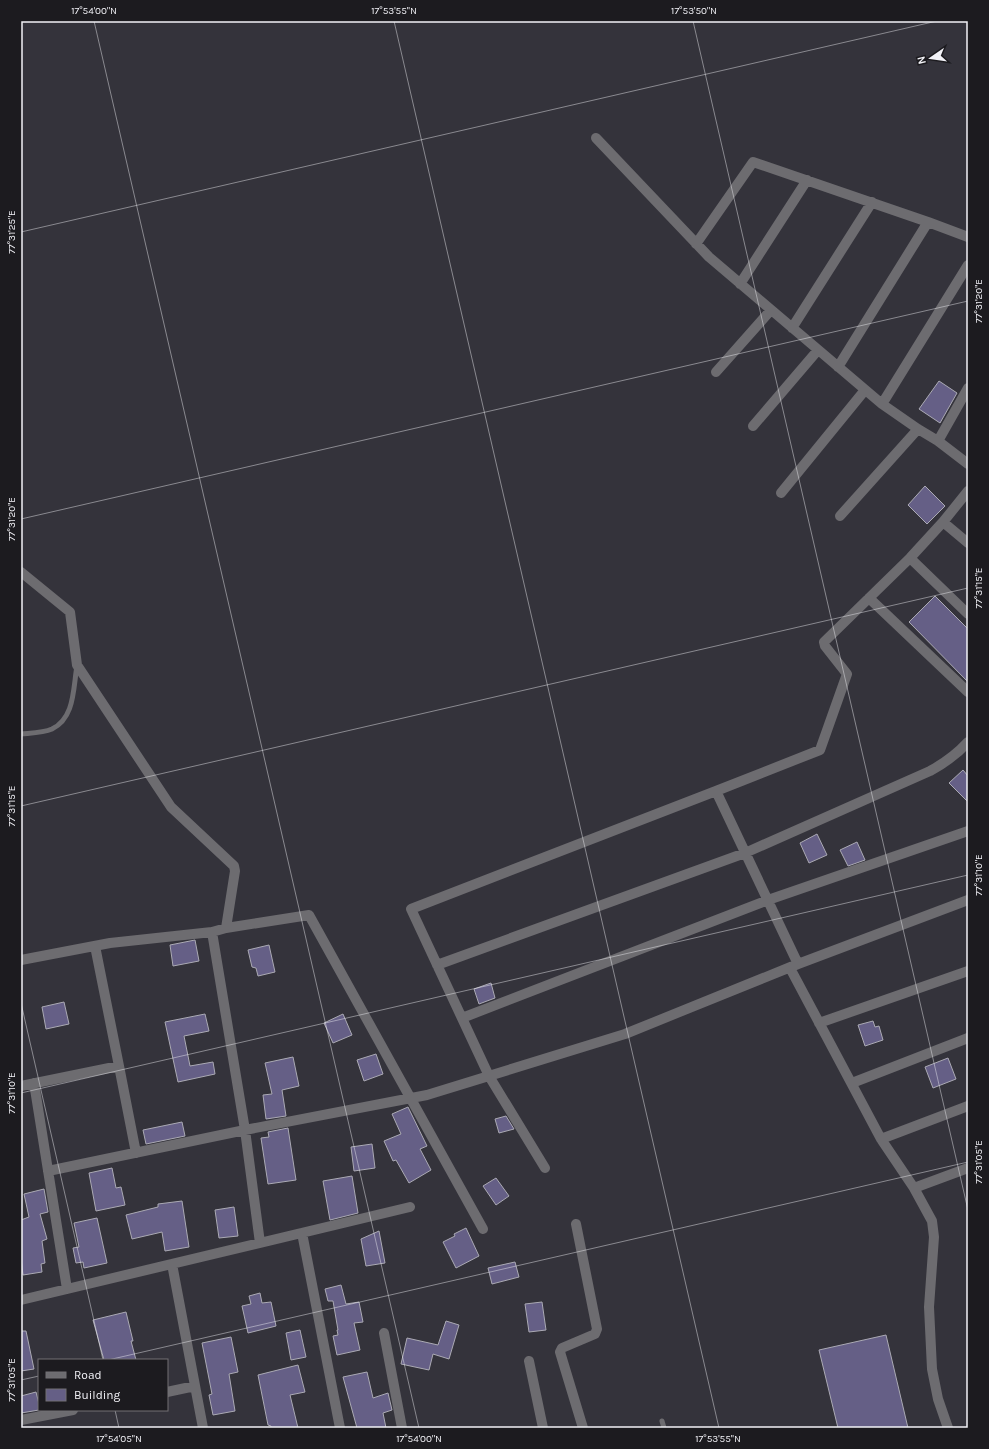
<svg xmlns="http://www.w3.org/2000/svg" width="989" height="1449" font-family="Karla,sans-serif">
  <style>
    .building { fill: #655f86; stroke: #abaab4 }
    .lines { fill: none; stroke-linecap: round; stroke-linejoin: round }
    .service { stroke: #6d6c70; stroke-width: 5 }
    .minor { stroke: #6d6c70; stroke-width: 10 }
    .ticks { fill: none; stroke: #f2f2f7; stroke-width: 1; stroke-opacity: 0.45 }
    .neatline { fill: none; stroke: #f2f2f7; stroke-width: 1.5 }
    .ticks-label { font-size: 10px; text-anchor: middle; fill: #f2f2f7 }
  </style>
  <rect width="100%" height="100%" fill="#34333b"/>
  <path class="building" d="M 939,381 L 957,393 L 940,423 L 919,409 Z
    M 925,486 L 945,506 L 927,524 L 908,505 Z
    M 935,596 L 968,629 L 968,682 L 909,622 Z
    M 963,770 L 968,776 L 968,802 L 949,783 Z
    M 817,834 L 827,855 L 809,863 L 800,843 Z
    M 857,842 L 865,860 L 848,866 L 840,850 Z
    M 195,940 L 199,961 L 173,966 L 170,945 Z
    M 269,945 L 275,972 L 258,976 L 256,968 L 252,967 L 248,950 Z
    M 491,983 L 495,998 L 479,1004 L 474,989 Z
    M 64,1002 L 69,1024 L 46,1029 L 42,1007 Z
    M 205,1014 L 209,1031 L 184,1036 L 190,1066 L 213,1062 L 215,1074 L 178,1082 L 165,1022 Z
    M 343,1014 L 352,1035 L 333,1043 L 324,1023 Z
    M 873,1021 L 875,1027 L 879,1026 L 883,1040 L 865,1046 L 858,1025 Z
    M 376,1054 L 383,1074 L 364,1081 L 357,1060 Z
    M 293,1057 L 299,1086 L 282,1090 L 286,1116 L 266,1119 L 263,1095 L 272,1094 L 265,1063 Z
    M 948,1058 L 956,1079 L 933,1088 L 925,1067 Z
    M 408,1107 L 427,1146 L 420,1149 L 431,1170 L 409,1183 L 396,1160 L 393,1161 L 384,1141 L 401,1134 L 392,1114 Z
    M 506,1116 L 514,1129 L 499,1133 L 495,1119 Z
    M 182,1122 L 185,1136 L 146,1144 L 143,1130 Z
    M 288,1128 L 296,1180 L 268,1184 L 261,1138 L 269,1137 L 268,1132 Z
    M 372,1144 L 375,1168 L 354,1171 L 351,1147 Z
    M 112,1168 L 116,1188 L 121,1187 L 125,1205 L 96,1211 L 89,1173 Z
    M 352,1176 L 358,1213 L 330,1220 L 323,1181 Z
    M 496,1178 L 509,1196 L 496,1205 L 483,1186 Z
    M 44,1189 L 48,1212 L 40,1214 L 47,1239 L 42,1241 L 45,1263 L 41,1264 L 42,1272 L 23,1275 L 21,1259 L 21,1220 L 29,1217 L 24,1194 Z
    M 182,1201 L 189,1247 L 165,1251 L 162,1232 L 132,1239 L 126,1215 L 158,1207 L 158,1204 Z
    M 234,1207 L 238,1236 L 219,1238 L 215,1210 Z
    M 97,1218 L 107,1263 L 84,1268 L 83,1262 L 76,1263 L 73,1248 L 79,1247 L 74,1223 Z
    M 466,1228 L 479,1256 L 456,1268 L 443,1242 L 455,1236 L 454,1234 Z
    M 379,1231 L 385,1263 L 366,1266 L 361,1239 Z
    M 515,1262 L 519,1277 L 492,1284 L 488,1268 Z
    M 341,1285 L 346,1304 L 359,1302 L 363,1322 L 354,1323 L 360,1350 L 337,1355 L 333,1336 L 338,1335 L 337,1330 L 338,1330 L 333,1301 L 328,1301 L 325,1289 Z
    M 260,1293 L 262,1303 L 271,1302 L 276,1326 L 248,1333 L 242,1306 L 251,1304 L 249,1296 Z
    M 542,1302 L 546,1330 L 529,1332 L 525,1304 Z
    M 126,1312 L 133,1341 L 131,1341 L 136,1360 L 104,1360 L 93,1320 Z
    M 446,1321 L 459,1325 L 449,1359 L 433,1354 L 429,1370 L 401,1364 L 407,1338 L 438,1345 Z
    M 300,1330 L 306,1357 L 291,1360 L 286,1333 Z
    M 21,1331 L 26,1331 L 34,1369 L 21,1371 Z
    M 886,1335 L 908,1428 L 838,1428 L 819,1350 Z
    M 231,1337 L 238,1372 L 229,1374 L 235,1411 L 213,1415 L 209,1395 L 212,1394 L 202,1343 Z
    M 298,1365 L 305,1392 L 290,1395 L 298,1428 L 271,1428 L 271,1426 L 268,1425 L 258,1375 Z
    M 367,1372 L 373,1398 L 388,1393 L 392,1410 L 383,1413 L 386,1428 L 357,1428 L 343,1377 Z
    M 36,1392 L 39,1404 L 39,1410 L 21,1413 L 21,1396 Z"/>
  <g class="lines">
    <path class="service" d="M 21,734 C 31,733 43,733 52,729 C 75,718 73,688 77,666
      M 662,1421 L 664,1428"/>
    <path class="minor" d="M 596,138 L 709,257 L 882,404 L 918,429 L 938,441 L 968,464
      M 696,244 L 753,162 L 928,222
      M 740,284 L 807,180
      M 792,328 L 872,202
      M 838,367 L 928,222 L 968,237
      M 716,372 L 771,310
      M 882,404 L 968,265
      M 753,426 L 818,350
      M 938,441 L 968,388
      M 781,493 L 865,390
      M 840,516 L 918,429
      M 943,522 L 968,543
      M 910,558 L 968,614
      M 21,572 L 70,612 L 77,665 L 79,668 L 171,807 L 234,866 L 235,871 L 226,928
      M 869,598 L 968,692
      M 716,791 L 820,750 L 847,674 L 825,646 L 824,642 L 910,558 L 943,522 L 968,491
      M 212,932 L 245,1130 L 260,1243
      M 21,960 L 110,943 L 212,932 L 226,928 L 309,915 L 483,1229
      M 437,965 L 745,853 L 930,771 C 945,763 957,754 968,742
      M 790,968 L 881,1139 L 914,1188 L 932,1221 L 934,1237 L 929,1307 L 932,1369 L 938,1399 L 948,1428
      M 462,1018 L 768,900 L 968,831
      M 819,1023 L 968,971
      M 119,1066 L 136,1153
      M 34,1083 L 67,1289
      M 852,1083 L 968,1038
      M 21,1086 L 119,1066 L 95,946
      M 881,1139 L 968,1106
      M 545,1168 L 489,1076 L 411,909 L 716,791 L 798,964
      M 48,1171 L 245,1130 L 427,1095 L 625,1034 L 798,964 L 968,900
      M 914,1188 L 968,1168
      M 576,1224 L 597,1329 L 595,1334 L 562,1348 L 560,1352 L 583,1428
      M 302,1233 L 340,1428
      M 172,1264 L 203,1428
      M 21,1300 L 410,1207
      M 384,1333 L 402,1428
      M 529,1361 L 543,1428
      M 167,1392 L 195,1386
      M 21,1420 L 73,1410"/>
  </g>
  <path class="ticks" d="M 94,21 L 419,1428M 394,21 L 719,1428M 693,21 L 968,1210M 21,232 L 937,21M 21,519 L 968,301M 21,806 L 968,588M 21,1003 L 103,1360M 21,1093 L 968,875M 108,1360 L 968,1162M 21,1380 L 39,1376M 115,1410 L 119,1428"/>
  <rect width="989" height="1449" fill="none" stroke="#1c1b1f" stroke-width="44"/>
  <rect x="38" y="1359" width="130" height="52" fill="#1c1b1f" stroke="#727175"/>
  <rect x="46" y="1372" width="20" height="6" fill="#6d6c70" stroke="#727175"/>
  <text x="74" y="1379" font-size="12" fill="#f2f2f7">Road</text>
  <rect x="46" y="1389" width="20" height="12" fill="#655f86" stroke="#727175"/>
  <text x="74" y="1399" font-size="12" fill="#f2f2f7">Building</text>
  <g transform="translate(931 58) rotate(257)" stroke="#1c1b1f" stroke-width="3" paint-order="stroke">
  <path d="M0-3L7 15L0 10L-7 15Z" fill="#f2f2f7"/>
  <text y="-6" font-size="11" font-weight="bold" text-anchor="middle" fill="#f2f2f7">N</text>
  </g>
  <rect x="22" y="22" width="945" height="1405" class="neatline"/>
  <g class="ticks-label">
    <text x="94" y="14">17°54'00"N</text>
    <text x="394" y="14">17°53'55"N</text>
    <text x="694" y="14">17°53'50"N</text>
    <text transform="translate(11 232) rotate(-90)" y="4">77°31'25"E</text>
    <text transform="translate(978 301) rotate(-90)" y="4">77°31'20"E</text>
    <text transform="translate(11 519) rotate(-90)" y="4">77°31'20"E</text>
    <text transform="translate(978 588) rotate(-90)" y="4">77°31'15"E</text>
    <text transform="translate(11 806) rotate(-90)" y="4">77°31'15"E</text>
    <text transform="translate(978 875) rotate(-90)" y="4">77°31'10"E</text>
    <text transform="translate(11 1093) rotate(-90)" y="4">77°31'10"E</text>
    <text transform="translate(978 1162) rotate(-90)" y="4">77°31'05"E</text>
    <text transform="translate(11 1380) rotate(-90)" y="4">77°31'05"E</text>
    <text x="119" y="1442">17°54'05"N</text>
    <text x="419" y="1442">17°54'00"N</text>
    <text x="718" y="1442">17°53'55"N</text>
  </g>
</svg>
